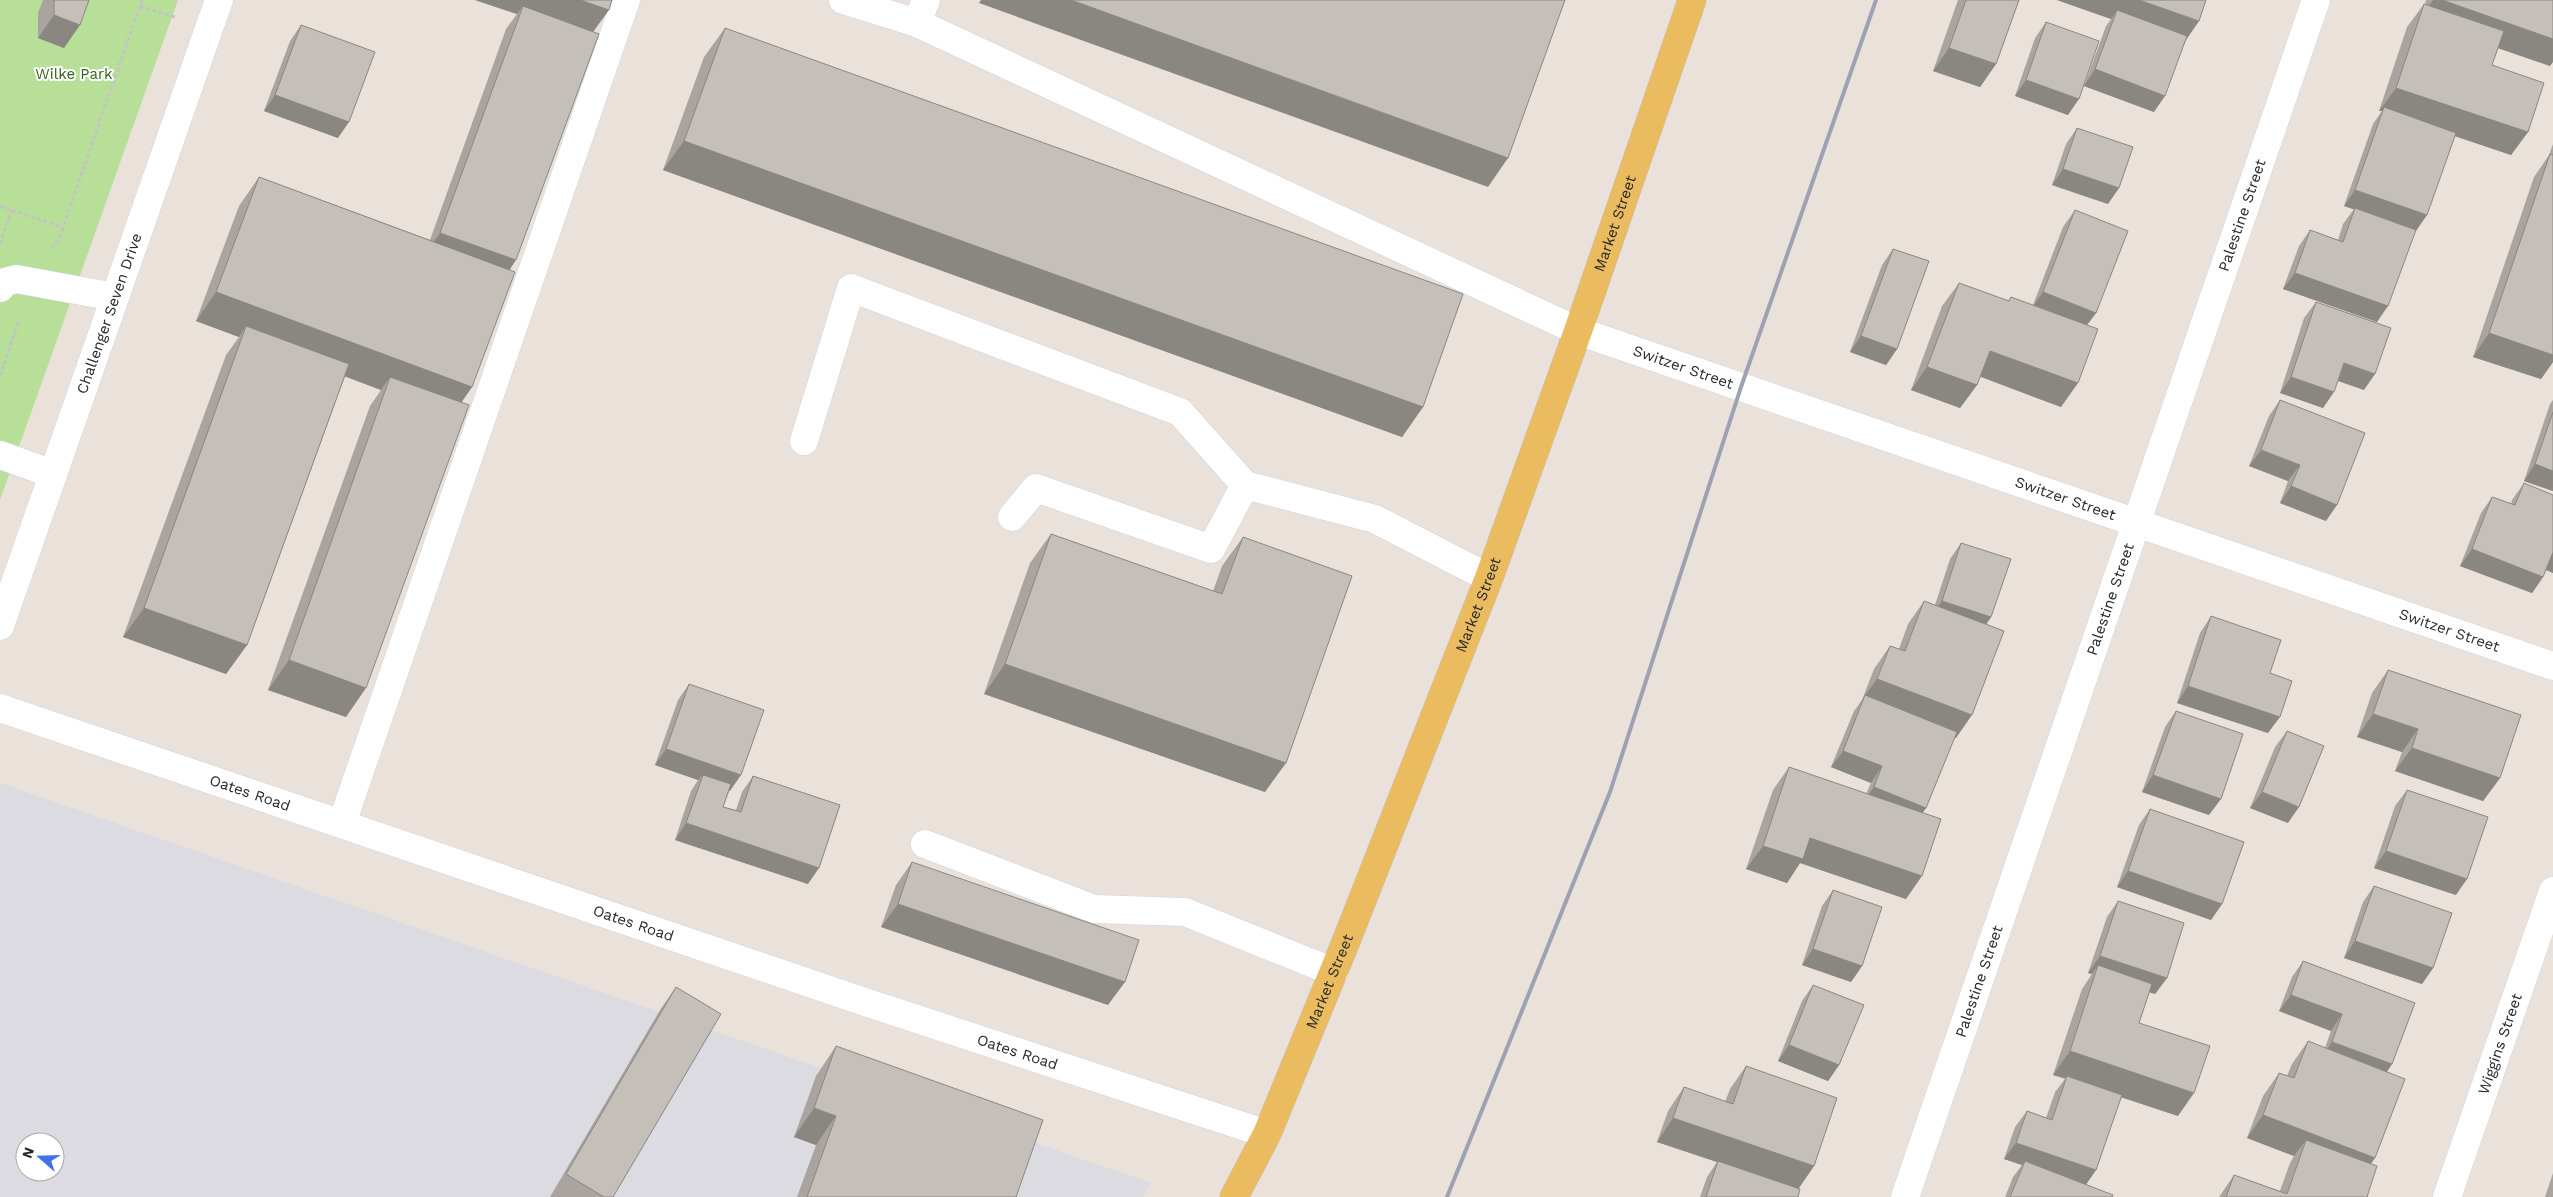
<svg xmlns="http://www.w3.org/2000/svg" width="2553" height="1197" font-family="'Work Sans',sans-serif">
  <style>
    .industrial { fill: #dcdbe2; fill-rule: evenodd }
    .green { fill: #b7df98 }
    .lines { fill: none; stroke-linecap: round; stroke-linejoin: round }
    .minor-casing { stroke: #cfd4e1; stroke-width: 29 }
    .major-casing { stroke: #c3c3c3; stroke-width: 29 }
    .path { stroke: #c3c3c3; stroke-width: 3; stroke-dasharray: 4 2.5; stroke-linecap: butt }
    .minor { stroke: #fff; stroke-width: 28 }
    .major { stroke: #eabc5f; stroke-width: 28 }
    .rail { stroke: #9da2b2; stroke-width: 4 }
    .wall { fill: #a9a4a0 }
    .shaded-wall { fill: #8a8682 }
    .building { fill: #c5bfba; stroke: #8a8682 }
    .labels { text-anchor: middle; stroke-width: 4; stroke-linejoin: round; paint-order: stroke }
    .park-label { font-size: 15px; fill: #31611c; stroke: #fff }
    .street-label { font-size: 15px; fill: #282828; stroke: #fff }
  </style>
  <rect width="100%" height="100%" fill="#eae2da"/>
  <path class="industrial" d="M 0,783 L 1151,1183 L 1143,1197 L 0,1197 ZM 25,1142 L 55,1142 L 55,1172 L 25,1172 Z"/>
  <path class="green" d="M 0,0 L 178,0 L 0,500 Z"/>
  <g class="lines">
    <g class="minor-casing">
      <g id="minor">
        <path id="s1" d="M 843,0 L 917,23 L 1578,331 L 2553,666"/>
        <path d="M 917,23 L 926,0"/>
        <path d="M 0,288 L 5,282 L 16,279 L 115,297"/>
        <path d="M 804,441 L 851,288 L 1180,412 L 1245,485 L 1375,519 L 1489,578"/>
        <path d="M 0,455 L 53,474"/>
        <path d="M 1012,517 L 1036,488 L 1211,549 L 1245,485"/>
        <path id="s2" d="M 0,626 L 219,0"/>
        <path id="s3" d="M 0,708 L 859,1000 L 1267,1134"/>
        <path d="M 342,823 L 626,0"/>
        <path d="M 925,844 L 1094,909 L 1185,912 L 1334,972"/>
        <path id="s4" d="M 1905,1197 L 2316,0"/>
        <path id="s5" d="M 2447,1197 L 2553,891"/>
      </g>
    </g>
    <g class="major-casing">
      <g id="major">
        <path id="s6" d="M 1234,1197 L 1267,1134 L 1345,944 L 1489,578 L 1578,331 L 1692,0"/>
      </g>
    </g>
    <path class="path" d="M 140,6 L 175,17
      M 0,206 L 62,227
      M 0,244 L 12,210
      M 52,248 L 59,239 L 142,0
      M 0,376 L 19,320"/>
    <use href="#minor" class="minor"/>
    <use href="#major" class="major"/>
    <path class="rail" d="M 1447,1197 L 1610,792 L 1741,387 L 1876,0"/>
  </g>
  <path class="wall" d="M 43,0 L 89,0 L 64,48 L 38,38 L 38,13 Z
    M 475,0 L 612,0 L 593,32 L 510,270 L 472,387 L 461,402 L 346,717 L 268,690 L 370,406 L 381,390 L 345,376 L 247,645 L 226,674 L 123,637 L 226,355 L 239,337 L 196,321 L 239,206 L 259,177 L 430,240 L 506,29 L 517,14 Z
    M 1958,0 L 2019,0 L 1996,64 L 1980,87 L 1933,71 Z
    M 2057,0 L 2199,21 L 2186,40 L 2154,112 L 2084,86 L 2106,26 L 2111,19 Z
    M 2426,0 L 2553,0 L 2550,66 L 2498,48 L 2492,65 L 2528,132 L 2511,155 L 2455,136 L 2377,322 L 2283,289 L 2299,246 L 2310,230 L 2338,240 L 2343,224 L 2354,209 L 2344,206 L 2373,124 L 2382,111 L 2379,111 L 2407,27 L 2424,4 L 2425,4 Z
    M 2046,22 L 2068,115 L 2015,96 L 2035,38 Z
    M 301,25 L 338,138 L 264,111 L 290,41 Z
    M 725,28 L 1423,407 L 1402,437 L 663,170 L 704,57 Z
    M 2077,128 L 2108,204 L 2052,185 L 2066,144 Z
    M 2553,144 L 2553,362 L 2541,379 L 2473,357 L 2534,177 L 2549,155 Z
    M 2075,210 L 2096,313 L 2087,325 L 2061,407 L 1980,376 L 1977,385 L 1960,408 L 1911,390 L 1942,306 L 1959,283 L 2008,301 L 2011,297 L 2033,305 L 2063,227 Z
    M 1893,249 L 1897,349 L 1886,365 L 1850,352 L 1882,265 Z
    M 2316,302 L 2364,390 L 2338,381 L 2323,408 L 2280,393 L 2304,318 Z
    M 2280,400 L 2326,521 L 2280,503 L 2288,481 L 2249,466 L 2269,416 Z
    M 2553,400 L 2553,491 L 2524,481 L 2550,404 Z
    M 2524,483 L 2553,573 L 2546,570 L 2543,577 L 2532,593 L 2460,566 L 2481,513 L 2492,497 L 2511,504 L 2512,500 Z
    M 1051,534 L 1213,591 L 1222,566 L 1243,537 L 1265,792 L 984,694 L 1030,563 Z
    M 1961,543 L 1991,617 L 1986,624 L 1956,738 L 1954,738 L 1926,808 L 1922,813 L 1906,899 L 1800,863 L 1787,883 L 1746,869 L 1773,790 L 1789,767 L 1866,794 L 1871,783 L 1831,767 L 1854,711 L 1862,700 L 1874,669 L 1890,646 L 1899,649 L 1908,624 L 1924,601 L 1935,605 L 1950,559 Z
    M 2211,616 L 2270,673 L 2268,733 L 2177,703 L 2200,633 Z
    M 2388,670 L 2500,778 L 2483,801 L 2395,771 L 2402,752 L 2357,737 L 2372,693 Z
    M 689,684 L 730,791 L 729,791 L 723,807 L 736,810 L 742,792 L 753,776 L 808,884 L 675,840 L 691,791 L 698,780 L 655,765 L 678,700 Z
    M 2176,711 L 2209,815 L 2142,792 L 2165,727 Z
    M 2287,731 L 2288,823 L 2250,808 L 2275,747 Z
    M 2407,790 L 2456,895 L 2374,868 L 2395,806 Z
    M 2150,809 L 2222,904 L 2211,920 L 2117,887 L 2139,825 Z
    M 912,862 L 1108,1005 L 881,927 L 896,885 Z
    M 2374,886 L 2433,968 L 2422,984 L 2344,958 L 2363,902 Z
    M 1833,890 L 1862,966 L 1851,982 L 1802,965 L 1822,906 Z
    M 2118,901 L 2167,978 L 2155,994 L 2149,992 L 2139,1023 L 2178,1116 L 2121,1097 L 2096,1170 L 2086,1184 L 2112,1197 L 2005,1197 L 2013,1177 L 2022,1165 L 2004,1159 L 2015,1127 L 2027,1111 L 2046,1118 L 2055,1092 L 2065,1079 L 2053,1075 L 2082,989 L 2092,974 L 2088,973 L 2107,917 Z
    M 2303,961 L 2392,1064 L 2387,1072 L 2371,1163 L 2367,1197 L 2219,1197 L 2234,1175 L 2280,1191 L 2290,1163 L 2294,1156 L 2247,1138 L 2263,1096 L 2279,1073 L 2287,1076 L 2292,1064 L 2308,1041 L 2325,1048 L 2331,1031 L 2279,1011 L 2292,977 Z
    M 1813,985 L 1839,1065 L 1828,1081 L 1778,1061 L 1802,1001 Z
    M 676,987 L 613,1197 L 550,1197 L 660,1010 Z
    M 836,1046 L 1016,1197 L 797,1197 L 816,1145 L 794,1137 L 816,1076 Z
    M 1746,1066 L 1814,1166 L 1799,1188 L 1798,1197 L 1700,1197 L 1707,1177 L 1717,1162 L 1657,1142 L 1668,1111 L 1684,1087 L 1725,1102 L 1730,1089 Z
    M 2553,1173 L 2553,1197 L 2545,1197 Z"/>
  <path class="shaded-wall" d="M 475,0 L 580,0 L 609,10 L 588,39 L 523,6 L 517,14 Z
    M 981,0 L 1071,0 L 1508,158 L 1488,187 L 979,3 Z
    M 2057,0 L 2139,0 L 2199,21 L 2183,44 L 2117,10 L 2111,19 Z
    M 2433,0 L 2442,0 L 2553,39 L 2553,62 L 2550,66 L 2419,21 Z
    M 54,15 L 80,25 L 64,48 L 38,38 Z
    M 1949,48 L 1996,64 L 1980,87 L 1933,71 Z
    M 2095,69 L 2165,96 L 2154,112 L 2084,86 Z
    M 2026,80 L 2079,99 L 2068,115 L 2015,96 Z
    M 2396,88 L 2528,132 L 2511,155 L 2383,112 L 2384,107 L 2382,111 L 2379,111 Z
    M 275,95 L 349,122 L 338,138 L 264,111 Z
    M 684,141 L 1423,407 L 1402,437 L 663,170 Z
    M 2063,169 L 2119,188 L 2108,204 L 2052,185 Z
    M 2355,190 L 2427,215 L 2416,231 L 2344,206 Z
    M 440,233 L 516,260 L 500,284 L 424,256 Z
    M 2295,273 L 2388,306 L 2377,322 L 2283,289 Z
    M 216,292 L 472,387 L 452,416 L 390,377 L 381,390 L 242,338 L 246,326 L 239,337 L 196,321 Z
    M 2043,292 L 2096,313 L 2084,329 L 2031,309 Z
    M 2489,333 L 2553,355 L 2553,362 L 2541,379 L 2473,357 Z
    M 1861,336 L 1897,349 L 1886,365 L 1850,352 Z
    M 1990,351 L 2078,383 L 2061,407 L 1973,374 Z
    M 2344,363 L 2375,374 L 2364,390 L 2333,379 Z
    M 1927,367 L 1977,385 L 1960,408 L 1911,390 Z
    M 2291,377 L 2334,392 L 2323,408 L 2280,393 Z
    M 2261,450 L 2300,465 L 2288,481 L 2249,466 Z
    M 2535,464 L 2553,471 L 2553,491 L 2524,481 Z
    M 2291,486 L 2337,505 L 2326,521 L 2280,503 Z
    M 2472,549 L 2543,577 L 2532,593 L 2460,566 Z
    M 2553,552 L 2553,573 L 2542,568 Z
    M 1942,601 L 1991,617 L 1980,634 L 1930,617 Z
    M 144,608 L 247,645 L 226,674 L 123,637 Z
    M 289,660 L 366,688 L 346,717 L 268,690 Z
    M 1005,664 L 1286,763 L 1265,792 L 984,694 Z
    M 1877,679 L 1972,715 L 1956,738 L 1862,702 L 1864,697 Z
    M 2188,686 L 2280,717 L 2268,733 L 2177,703 Z
    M 2373,714 L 2418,729 L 2402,752 L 2357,737 Z
    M 2412,748 L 2500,778 L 2483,801 L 2395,771 Z
    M 666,749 L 741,775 L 730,791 L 700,781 L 703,775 L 698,780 L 655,765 Z
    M 1843,751 L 1882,766 L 1871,783 L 1831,767 Z
    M 2153,775 L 2221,799 L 2209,815 L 2142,792 Z
    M 1874,787 L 1926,808 L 1915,824 L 1863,803 Z
    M 2262,792 L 2299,807 L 2288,823 L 2250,808 Z
    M 686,823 L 819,868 L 808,884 L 675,840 Z
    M 1810,838 L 1922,876 L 1906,899 L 1800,863 L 1787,883 L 1746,869 L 1763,846 Z
    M 2386,851 L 2467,879 L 2456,895 L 2374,868 Z
    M 2128,871 L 2222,904 L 2211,920 L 2117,887 Z
    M 898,904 L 1125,982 L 1108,1005 L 881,927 Z
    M 2355,941 L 2433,968 L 2422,984 L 2344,958 Z
    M 1813,949 L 1862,966 L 1851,982 L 1802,965 Z
    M 2100,956 L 2167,978 L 2155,994 L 2095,975 L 2098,965 L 2092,974 L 2088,973 Z
    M 2291,995 L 2342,1014 L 2331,1031 L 2279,1011 Z
    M 2332,1042 L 2392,1064 L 2381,1080 L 2321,1058 Z
    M 1789,1045 L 1839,1065 L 1828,1081 L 1778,1061 Z
    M 2070,1051 L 2194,1093 L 2178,1116 L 2066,1079 L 2067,1076 L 2065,1078 L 2053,1075 Z
    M 814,1108 L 836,1116 L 816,1145 L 794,1137 Z
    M 2263,1115 L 2375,1158 L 2359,1181 L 2306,1140 L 2294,1156 L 2247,1138 Z
    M 1673,1118 L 1814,1166 L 1798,1189 L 1657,1142 Z
    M 2016,1143 L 2096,1170 L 2085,1186 L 2025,1161 L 2022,1165 L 2004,1159 Z"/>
  <path class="building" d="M 54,0 L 89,0 L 80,25 L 54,15 Z
    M 580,0 L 612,0 L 609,10 Z
    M 1071,0 L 1565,0 L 1508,158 Z
    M 1966,0 L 2019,0 L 1996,64 L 1949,48 Z
    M 2139,0 L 2206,0 L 2199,21 Z
    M 2442,0 L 2553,0 L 2553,39 Z
    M 2424,4 L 2504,31 L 2492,65 L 2544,83 L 2528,132 L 2396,88 Z
    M 523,6 L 599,34 L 516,260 L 440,233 Z
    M 2117,10 L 2187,36 L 2165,96 L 2095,69 Z
    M 2046,22 L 2099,41 L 2079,99 L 2026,80 Z
    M 301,25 L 375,52 L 349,122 L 275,95 Z
    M 725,28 L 1463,294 L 1423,407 L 684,141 Z
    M 2384,107 L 2456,133 L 2427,215 L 2355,190 Z
    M 2077,128 L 2133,147 L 2119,188 L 2063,169 Z
    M 2550,154 L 2553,155 L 2553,355 L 2489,333 Z
    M 259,177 L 515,272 L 472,387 L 216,292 Z
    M 2355,208 L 2416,230 L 2388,306 L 2295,273 L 2310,230 L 2343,242 Z
    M 2075,210 L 2128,231 L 2096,313 L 2043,292 Z
    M 1893,249 L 1929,261 L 1897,349 L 1861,336 Z
    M 1959,283 L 2009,301 L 2011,297 L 2098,329 L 2078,383 L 1990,351 L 1977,385 L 1927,367 Z
    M 2316,302 L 2391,328 L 2375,374 L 2344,363 L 2334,392 L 2291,377 Z
    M 246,326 L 349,364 L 247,645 L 144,608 Z
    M 390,377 L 469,405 L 366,688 L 289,660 Z
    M 2280,400 L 2365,433 L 2337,505 L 2291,486 L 2300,465 L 2261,450 Z
    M 2553,412 L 2553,471 L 2535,464 Z
    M 2524,483 L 2553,495 L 2553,552 L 2543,577 L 2472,549 L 2492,497 L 2515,505 Z
    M 1051,534 L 1222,594 L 1243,537 L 1352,576 L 1286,763 L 1005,664 Z
    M 1961,543 L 2011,559 L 1991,617 L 1942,601 Z
    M 1924,601 L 2004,631 L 1972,715 L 1877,679 L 1890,646 L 1905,651 Z
    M 2211,616 L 2281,640 L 2270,673 L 2292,681 L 2280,717 L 2188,686 Z
    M 2388,670 L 2521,715 L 2500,778 L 2412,748 L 2418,729 L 2373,714 Z
    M 689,684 L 764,710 L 741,775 L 666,749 Z
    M 1865,695 L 1957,732 L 1926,808 L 1874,787 L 1882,766 L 1843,751 Z
    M 2176,711 L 2243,734 L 2221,799 L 2153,775 Z
    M 2287,731 L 2324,746 L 2299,807 L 2262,792 Z
    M 1789,767 L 1941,819 L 1922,876 L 1810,838 L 1803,859 L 1763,846 Z
    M 703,775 L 731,784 L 723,807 L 741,812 L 753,776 L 840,805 L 819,868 L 686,823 Z
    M 2407,790 L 2488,817 L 2467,879 L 2386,851 Z
    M 2150,809 L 2244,842 L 2222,904 L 2128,871 Z
    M 912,862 L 1139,940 L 1125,982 L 898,904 Z
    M 2374,886 L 2452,913 L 2433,968 L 2355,941 Z
    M 1833,890 L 1882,907 L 1862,966 L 1813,949 Z
    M 2118,901 L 2184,923 L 2167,978 L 2100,956 Z
    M 2303,961 L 2415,1003 L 2392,1064 L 2332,1042 L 2342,1014 L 2291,995 Z
    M 2098,965 L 2152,984 L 2139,1023 L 2210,1046 L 2194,1093 L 2070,1051 Z
    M 1813,985 L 1864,1005 L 1839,1065 L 1789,1045 Z
    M 676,987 L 721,1014 L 613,1197 L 604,1197 L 566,1174 Z
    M 2308,1041 L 2405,1079 L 2375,1158 L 2263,1115 L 2279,1073 L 2294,1078 Z
    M 836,1046 L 1043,1120 L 1016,1197 L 807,1197 L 836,1116 L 814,1108 Z
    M 1746,1066 L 1837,1098 L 1814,1166 L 1673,1118 L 1684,1087 L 1733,1104 Z
    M 2067,1076 L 2122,1095 L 2096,1170 L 2016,1143 L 2027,1111 L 2052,1120 Z
    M 2306,1140 L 2377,1166 L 2367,1197 L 2226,1197 L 2234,1175 L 2287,1194 Z
    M 1718,1161 L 1800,1189 L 1798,1197 L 1706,1197 Z
    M 2025,1161 L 2113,1195 L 2112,1197 L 2010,1197 Z"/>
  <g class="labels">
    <g class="park-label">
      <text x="74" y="79">Wilke Park</text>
    </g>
    <g class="street-label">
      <text dy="5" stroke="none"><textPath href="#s4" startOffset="1038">Palestine Street</textPath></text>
      <text dy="5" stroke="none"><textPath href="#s6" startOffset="1046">Market Street</textPath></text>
      <text dy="5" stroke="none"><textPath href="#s2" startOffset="331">Challenger Seven Drive</textPath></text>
      <text dy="5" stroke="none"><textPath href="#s1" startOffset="918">Switzer Street</textPath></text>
      <text dy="5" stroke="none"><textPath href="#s1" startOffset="1322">Switzer Street</textPath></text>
      <text dy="5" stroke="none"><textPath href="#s4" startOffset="632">Palestine Street</textPath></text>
      <text dy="5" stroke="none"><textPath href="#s6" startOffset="641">Market Street</textPath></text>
      <text dy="5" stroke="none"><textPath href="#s1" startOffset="1728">Switzer Street</textPath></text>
      <text dy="5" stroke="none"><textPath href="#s3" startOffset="264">Oates Road</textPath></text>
      <text dy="5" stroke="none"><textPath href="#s3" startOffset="669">Oates Road</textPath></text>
      <text dy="5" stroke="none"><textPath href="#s6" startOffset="236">Market Street</textPath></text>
      <text dy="5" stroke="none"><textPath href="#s4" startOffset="228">Palestine Street</textPath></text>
      <text dy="5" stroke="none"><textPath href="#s5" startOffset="162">Wiggins Street</textPath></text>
      <text dy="5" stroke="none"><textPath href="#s3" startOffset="1074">Oates Road</textPath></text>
    </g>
  </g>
  <g transform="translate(40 1157) rotate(290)"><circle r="24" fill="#ffffff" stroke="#a9a9a9"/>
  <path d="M0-4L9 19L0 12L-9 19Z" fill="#4071f1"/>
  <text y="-8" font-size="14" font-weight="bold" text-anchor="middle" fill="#282828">N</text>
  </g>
</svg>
